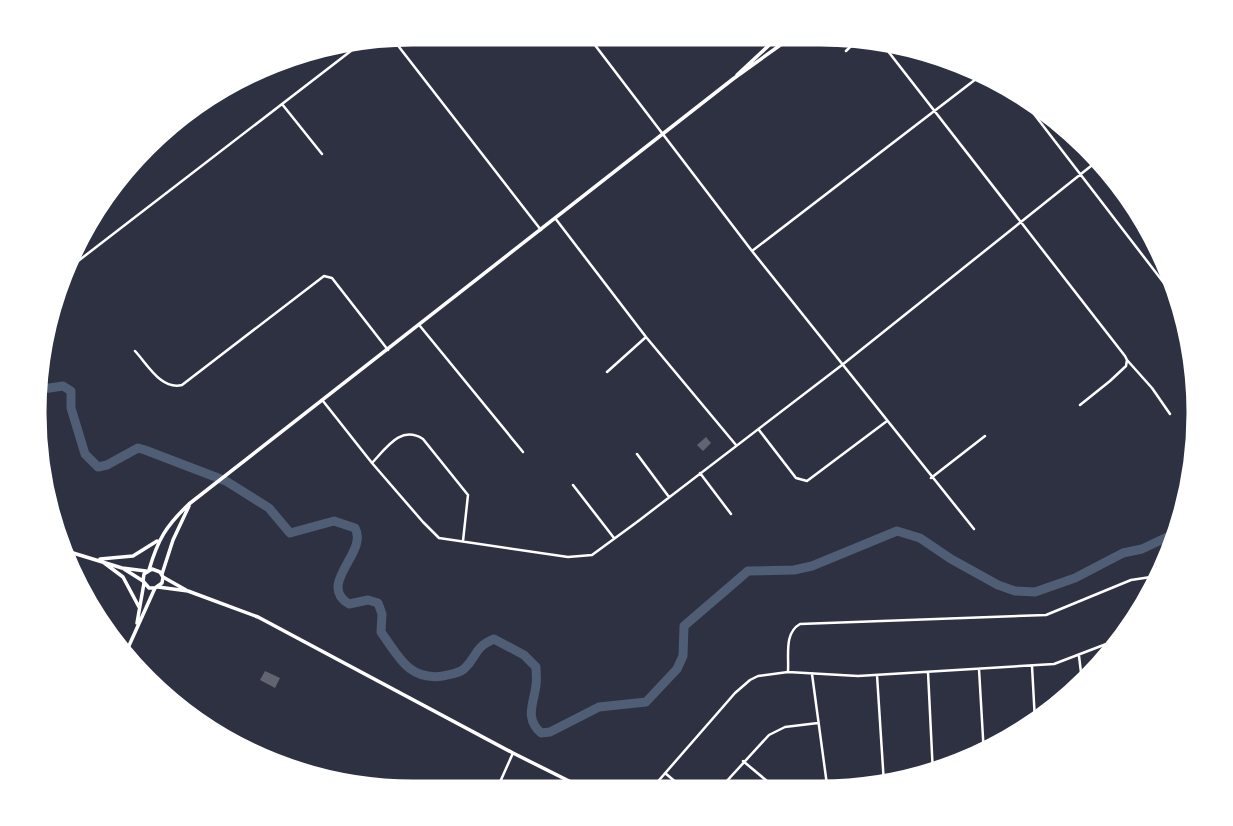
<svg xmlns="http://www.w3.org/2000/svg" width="1233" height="826" font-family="Mulish,sans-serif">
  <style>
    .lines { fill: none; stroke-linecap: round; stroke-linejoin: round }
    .river { stroke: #4f5d75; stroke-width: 9 }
    .building { fill: #626471 }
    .minor { stroke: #fff; stroke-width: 2.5 }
    .tertiary { stroke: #fff; stroke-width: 3.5 }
    .secondary { stroke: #fff; stroke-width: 3.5 }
    .rim { fill: none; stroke: #fff; stroke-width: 9 }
  </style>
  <rect width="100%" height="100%" fill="#2d3142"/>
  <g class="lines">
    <path class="river" d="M 32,381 L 43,389 L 63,386 L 71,391 L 71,408 L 85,454 L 98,467 L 107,465 L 138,448 L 145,450 L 226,481 L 269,508 L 290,533 L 334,521 L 355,528 C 369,552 316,584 349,604 L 368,600 L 378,603 L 382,614 L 381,632 C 399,657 409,681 443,676 C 450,674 458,674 464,669 C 478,656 473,648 494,639 L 524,655 L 536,667 C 536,673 537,679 536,685 C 534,703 524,718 541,733 L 550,732 L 599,707 L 646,702 L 677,669 L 683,656 L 684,626 L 748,571 L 794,570 L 812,566 L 897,531 L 920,538 L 951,559 L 998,585 L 1015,591 L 1035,592 L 1075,578 L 1123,553 L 1142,549 L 1180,531"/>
  </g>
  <path class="building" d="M 706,437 L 711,443 L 703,451 L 697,445 Z
    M 265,671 L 280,678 L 275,688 L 260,680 Z"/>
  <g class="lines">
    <path class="minor" d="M 585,32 L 752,251 L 974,529
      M 389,34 L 541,230
      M 877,37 L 1125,356 L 1127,360 L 1126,366 L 1110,381 L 1080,405
      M 846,51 L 860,37
      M 282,104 L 322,154
      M 1034,114 L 1167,287
      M 555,218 L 646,337 L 736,445
      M 752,251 L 989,69
      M 69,268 L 369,37
      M 420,326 L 523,452
      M 135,351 C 148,365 161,390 182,385 L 324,276 L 332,278 L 388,350
      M 1127,360 L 1152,388 L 1170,414
      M 607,372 L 646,337
      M 323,401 L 372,463 L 423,522 L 439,538 L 568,557 L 592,555 L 637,522 L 842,365 L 1101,158
      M 759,430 L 796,478 L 807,481 L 887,421
      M 637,454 L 669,497
      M 372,463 C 387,447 401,425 423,439 L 468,495 L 463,541
      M 700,473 L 731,514
      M 931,478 L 985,436
      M 573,485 L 614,538
      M 1079,656 L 1083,689
      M 1032,666 L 1035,721
      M 979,669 L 984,755
      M 788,671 C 789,655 784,633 800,624 L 1046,615 L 1131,580 L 1164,575
      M 928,672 L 933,774
      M 812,674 L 827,785 L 825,795
      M 877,675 L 884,784
      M 743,761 L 767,781
      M 665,773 L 690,794
      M 496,791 L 513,753
      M 647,794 L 735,693 L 750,680 L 758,676 L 788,672 L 858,676 L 1054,664 L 1122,638
      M 714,795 L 769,735 L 785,727 L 818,723"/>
    <path class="tertiary" d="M 737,75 L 780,35
      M 149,570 C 158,539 166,526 189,504 L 733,79 L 793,36
      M 162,574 L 173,540 L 189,506"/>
    <path class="secondary" d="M 60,549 L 122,568 L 146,571
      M 100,559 L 133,556 L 157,541
      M 103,562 L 123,577 L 139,607
      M 124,569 L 143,581
      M 163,577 L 186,590
      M 158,587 L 188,591 L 258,617 L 513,753 L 593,793
      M 137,623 L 144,583
      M 123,659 L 155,588 L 162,583 L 163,577 L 160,572 L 152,569 L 144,574 L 143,581 L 149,588 L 155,588"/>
  </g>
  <path d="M0 0H1233V826H0ZM413 42H820A371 371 0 0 1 1191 413V413A371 371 0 0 1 820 784H413A371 371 0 0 1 42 413V413A371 371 0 0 1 413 42Z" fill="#fff" fill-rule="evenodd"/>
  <path class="rim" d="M413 42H820A371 371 0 0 1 1191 413V413A371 371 0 0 1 820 784H413A371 371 0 0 1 42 413V413A371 371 0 0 1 413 42Z"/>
</svg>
